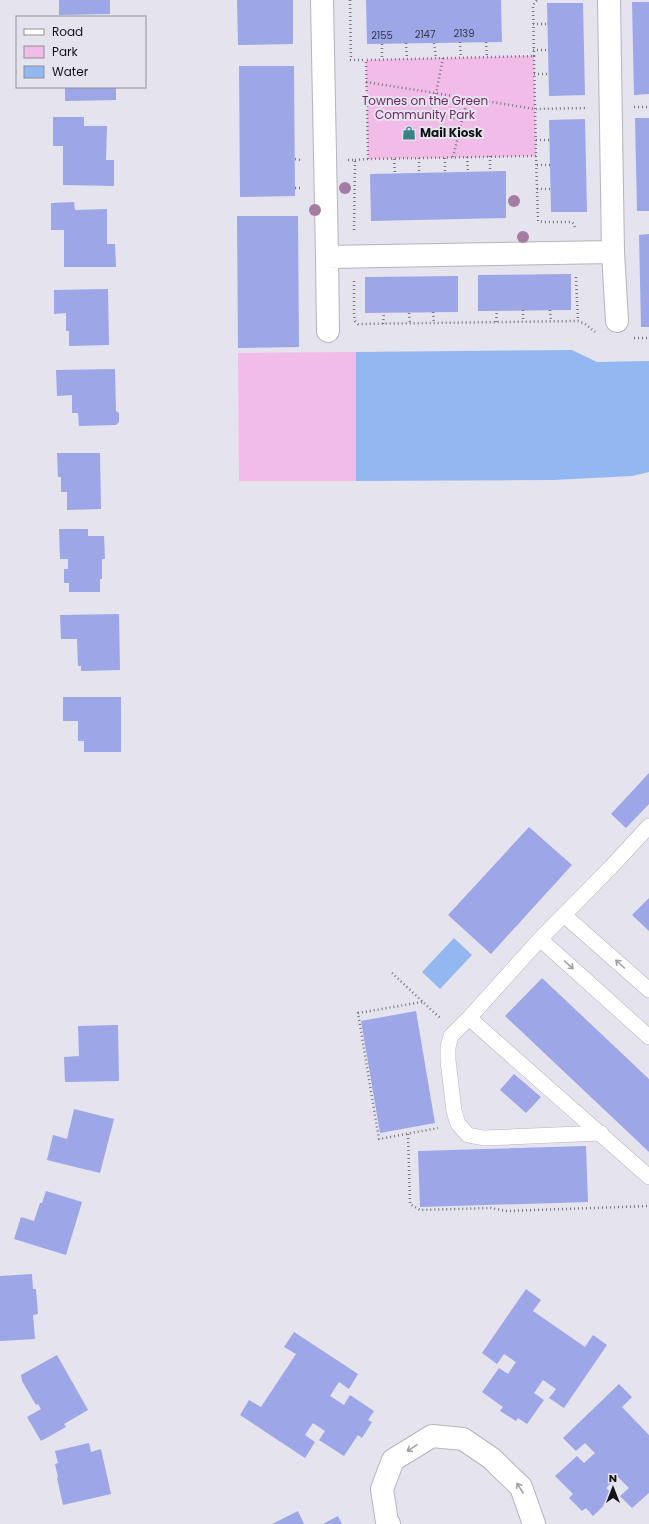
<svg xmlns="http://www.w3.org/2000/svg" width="649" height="1524" font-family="Poppins,sans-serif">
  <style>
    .green { fill: #f1bce8 }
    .water { fill: #93b7f1 }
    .building { fill: #9da6e6 }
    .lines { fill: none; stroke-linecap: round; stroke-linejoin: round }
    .service-casing { stroke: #b5b3be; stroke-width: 16 }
    .minor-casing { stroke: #b5b3be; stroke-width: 24 }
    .path { stroke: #77767d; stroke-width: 2.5; stroke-dasharray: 1 3; stroke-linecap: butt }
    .service { stroke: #fff; stroke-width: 15 }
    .minor { stroke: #fff; stroke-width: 22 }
    .tree { fill: #a47da3 }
    .oneway { stroke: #a1a0a2 }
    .labels { text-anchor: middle; stroke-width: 4; stroke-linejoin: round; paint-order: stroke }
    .number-label { font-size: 10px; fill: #36374a }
    .park-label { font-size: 12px; fill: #6e2a66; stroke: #e5e3ee }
    .poi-label { font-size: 12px; font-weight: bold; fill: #131216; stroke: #e5e3ee; text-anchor: start }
  </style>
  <rect width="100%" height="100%" fill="#e5e3ee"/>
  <path class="green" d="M 534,56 L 536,156 L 368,159 L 366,60 Z
    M 356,352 L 356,481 L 239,481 L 238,353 Z"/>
  <path class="water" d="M 572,350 L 597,362 L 649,361 L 649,472 L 632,476 L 553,480 L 356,481 L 356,352 Z
    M 454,938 L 472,955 L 440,989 L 422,972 Z"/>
  <path class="building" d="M 59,0 L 110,0 L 110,14 L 59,15 Z
    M 237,0 L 293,0 L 293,44 L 238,45 Z
    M 366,0 L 501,0 L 502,42 L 367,44 Z
    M 632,2 L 649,2 L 649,94 L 634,95 Z
    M 547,3 L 583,3 L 585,95 L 549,96 Z
    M 239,66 L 294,66 L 295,196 L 240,197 Z
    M 65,87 L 116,87 L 116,100 L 65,101 Z
    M 53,117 L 84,117 L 84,126 L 107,126 L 106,160 L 114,160 L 114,186 L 63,185 L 63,146 L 53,146 Z
    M 635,118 L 649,118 L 649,211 L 637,211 Z
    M 585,119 L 587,212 L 551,212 L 549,120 Z
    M 506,171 L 506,218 L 371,221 L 370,174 Z
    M 74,202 L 75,210 L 107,209 L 107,244 L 115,244 L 116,267 L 64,267 L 64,230 L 51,230 L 51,203 Z
    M 237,216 L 298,216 L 299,347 L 238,348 Z
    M 649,234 L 649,327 L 641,327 L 639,235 Z
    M 571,274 L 571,310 L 478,311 L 478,275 Z
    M 458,276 L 458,312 L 365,313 L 365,277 Z
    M 108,289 L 109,345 L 69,346 L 69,331 L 66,331 L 66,313 L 54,314 L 54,290 Z
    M 115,369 L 116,411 L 119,413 L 119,422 L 116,425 L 79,426 L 78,413 L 72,413 L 72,395 L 57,396 L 56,370 Z
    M 57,453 L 100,453 L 101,509 L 67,510 L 67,492 L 61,492 L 61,477 L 58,477 Z
    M 59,529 L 88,529 L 88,536 L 104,536 L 105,559 L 102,559 L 102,579 L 100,579 L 100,592 L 69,592 L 69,583 L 64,583 L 64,569 L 68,569 L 68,559 L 60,559 Z
    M 119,614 L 120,670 L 81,671 L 81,666 L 78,666 L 77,639 L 61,639 L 60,615 Z
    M 63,697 L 121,697 L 121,752 L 84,752 L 84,741 L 78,741 L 78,721 L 63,721 Z
    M 649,773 L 649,804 L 626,828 L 611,814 Z
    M 529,827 L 572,865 L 491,954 L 448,915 Z
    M 649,898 L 649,931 L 632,915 Z
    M 542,978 L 649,1079 L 649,1152 L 505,1016 Z
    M 416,1011 L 435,1123 L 380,1133 L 361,1021 Z
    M 118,1025 L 119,1081 L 65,1082 L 64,1057 L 79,1056 L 78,1026 Z
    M 514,1074 L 541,1097 L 526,1113 L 500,1090 Z
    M 74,1109 L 114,1119 L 100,1173 L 47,1160 L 53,1135 L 67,1139 Z
    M 586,1146 L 588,1202 L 420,1207 L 418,1151 Z
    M 46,1191 L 82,1202 L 66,1255 L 14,1239 L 21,1217 L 34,1221 L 40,1203 L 42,1203 Z
    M 32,1274 L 33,1289 L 36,1289 L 38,1314 L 33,1315 L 35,1339 L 0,1341 L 0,1276 Z
    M 526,1289 L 541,1300 L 533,1311 L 585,1347 L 593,1335 L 607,1345 L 564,1408 L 549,1398 L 556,1389 L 543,1380 L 534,1393 L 544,1400 L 527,1424 L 518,1418 L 516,1421 L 500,1411 L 503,1407 L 482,1392 L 499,1368 L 508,1374 L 516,1362 L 504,1354 L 497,1364 L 482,1353 Z
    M 294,1332 L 358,1374 L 349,1389 L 339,1382 L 330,1396 L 344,1405 L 350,1395 L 374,1411 L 368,1420 L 372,1422 L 362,1438 L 358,1435 L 344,1456 L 319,1440 L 325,1431 L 313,1423 L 305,1435 L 315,1442 L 305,1458 L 240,1415 L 249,1400 L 261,1407 L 296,1354 L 284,1347 Z
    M 57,1355 L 88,1410 L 64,1424 L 66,1427 L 41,1441 L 27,1417 L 41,1409 L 38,1404 L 36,1405 L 22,1381 L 21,1375 Z
    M 619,1384 L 632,1397 L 622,1407 L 649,1435 L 649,1493 L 632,1508 L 620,1496 L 629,1488 L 618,1477 L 606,1488 L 614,1496 L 593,1516 L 586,1508 L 582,1511 L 569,1498 L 573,1494 L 555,1476 L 577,1456 L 584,1463 L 595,1453 L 585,1443 L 576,1451 L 563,1438 Z
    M 89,1443 L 91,1452 L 101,1449 L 111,1494 L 63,1505 L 57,1478 L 58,1477 L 55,1464 L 58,1463 L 55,1451 Z
    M 298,1511 L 304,1524 L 272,1524 Z
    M 338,1516 L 342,1524 L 323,1524 Z"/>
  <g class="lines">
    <g class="service-casing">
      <path id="service" d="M 564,915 L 649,990
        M 540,939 L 649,1037
        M 469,1018 L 649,1177
        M 601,1133 L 484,1138 L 468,1135 L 458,1124 L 454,1111 L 448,1060 L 448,1047 L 451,1036 L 469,1018 L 540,939 L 611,867 L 649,826"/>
    </g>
    <g class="minor-casing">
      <path id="minor" d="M 322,0 L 327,257 L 613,252 L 609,0
        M 613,252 L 617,321
        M 327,257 L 328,331
        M 389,1524 L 387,1522 L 382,1489 L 393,1460 L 432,1436 L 463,1439 L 491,1458 L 521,1487 L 534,1524"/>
    </g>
    <path class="path" d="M 350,0 L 351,60
      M 533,24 L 547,24
      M 460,42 L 461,58
      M 486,42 L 487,57
      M 406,43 L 407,59
      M 434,43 L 436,58
      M 382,44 L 382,60
      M 533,50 L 548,50
      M 534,56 L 536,156 L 368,159 L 366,60 Z
      M 534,56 L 533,5 L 537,0
      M 443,58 L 436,93 L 431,114 L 462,120 L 468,99
      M 350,60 L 366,60
      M 534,74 L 548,74
      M 366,82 L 535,109 L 587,108
      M 634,107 L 649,107
      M 536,140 L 549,140
      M 490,156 L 490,172
      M 536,156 L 538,221 L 543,222 L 572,222 L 574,224 L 575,228
      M 453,157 L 462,120
      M 467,157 L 468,172
      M 419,158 L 419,173
      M 445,158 L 445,173
      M 295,159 L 301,160
      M 394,159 L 395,173
      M 348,160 L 355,160 L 354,232
      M 355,160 L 368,159
      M 537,165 L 550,165
      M 295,188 L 303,188
      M 537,189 L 550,189
      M 576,277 L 578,321
      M 354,281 L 354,315 L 355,321 L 358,324 L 578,321 L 585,324 L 595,332
      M 523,310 L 523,322
      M 550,310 L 551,321
      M 433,312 L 434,323
      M 409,313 L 410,324
      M 496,322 L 497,310
      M 383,324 L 384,313
      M 634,338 L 649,338
      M 392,973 L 440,1018
      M 422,1002 L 358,1013 L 379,1139 L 438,1128
      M 408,1134 L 410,1204 L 420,1210 L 491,1208 L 507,1211 L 649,1206"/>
    <use href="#service" class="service"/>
    <use href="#minor" class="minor"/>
  </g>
  <g class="tree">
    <circle cx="345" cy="188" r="6"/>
    <circle cx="514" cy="201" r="6"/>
    <circle cx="315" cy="210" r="6"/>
    <circle cx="523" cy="237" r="6"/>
  </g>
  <defs><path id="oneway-shaft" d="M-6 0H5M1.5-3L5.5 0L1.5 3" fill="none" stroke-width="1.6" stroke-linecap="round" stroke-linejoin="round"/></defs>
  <g class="oneway">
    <use href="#oneway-shaft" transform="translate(620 964) rotate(-138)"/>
    <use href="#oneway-shaft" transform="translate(569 965) rotate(42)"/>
    <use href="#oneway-shaft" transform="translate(412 1448) rotate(148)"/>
    <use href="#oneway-shaft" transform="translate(520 1488) rotate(-122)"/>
  </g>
  <defs>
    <g id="shop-bare" transform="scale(1.08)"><path d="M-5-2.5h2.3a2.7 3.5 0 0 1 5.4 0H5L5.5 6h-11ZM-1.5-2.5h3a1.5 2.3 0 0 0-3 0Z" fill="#3a828a" stroke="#e5e3ee" stroke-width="2.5" paint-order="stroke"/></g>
  </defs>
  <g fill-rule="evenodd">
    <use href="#shop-bare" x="409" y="133"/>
  </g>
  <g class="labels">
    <g class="number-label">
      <text x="464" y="37">2139</text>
      <text x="425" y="38">2147</text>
      <text x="382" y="39">2155</text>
    </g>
    <g class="park-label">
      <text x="425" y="105">Townes on the Green<tspan x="425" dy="14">Community Park</tspan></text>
    </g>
    <g class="poi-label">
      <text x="420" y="137">Mail Kiosk</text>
    </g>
  </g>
  <rect x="16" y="16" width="130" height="72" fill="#e5e3ee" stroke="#918f98"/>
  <rect x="24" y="29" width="20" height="6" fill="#ffffff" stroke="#918f98"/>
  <text x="52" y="36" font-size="12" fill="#131216">Road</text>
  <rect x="24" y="46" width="20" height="12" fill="#f1bce8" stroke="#918f98"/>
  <text x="52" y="56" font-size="12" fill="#131216">Park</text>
  <rect x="24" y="66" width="20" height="12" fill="#93b7f1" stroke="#918f98"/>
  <text x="52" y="76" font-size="12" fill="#131216">Water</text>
  <g transform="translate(613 1488)" stroke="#e5e3ee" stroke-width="3" paint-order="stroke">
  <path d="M0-3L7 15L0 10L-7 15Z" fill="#131216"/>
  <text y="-6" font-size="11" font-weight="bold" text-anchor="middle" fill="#131216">N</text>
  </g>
</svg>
